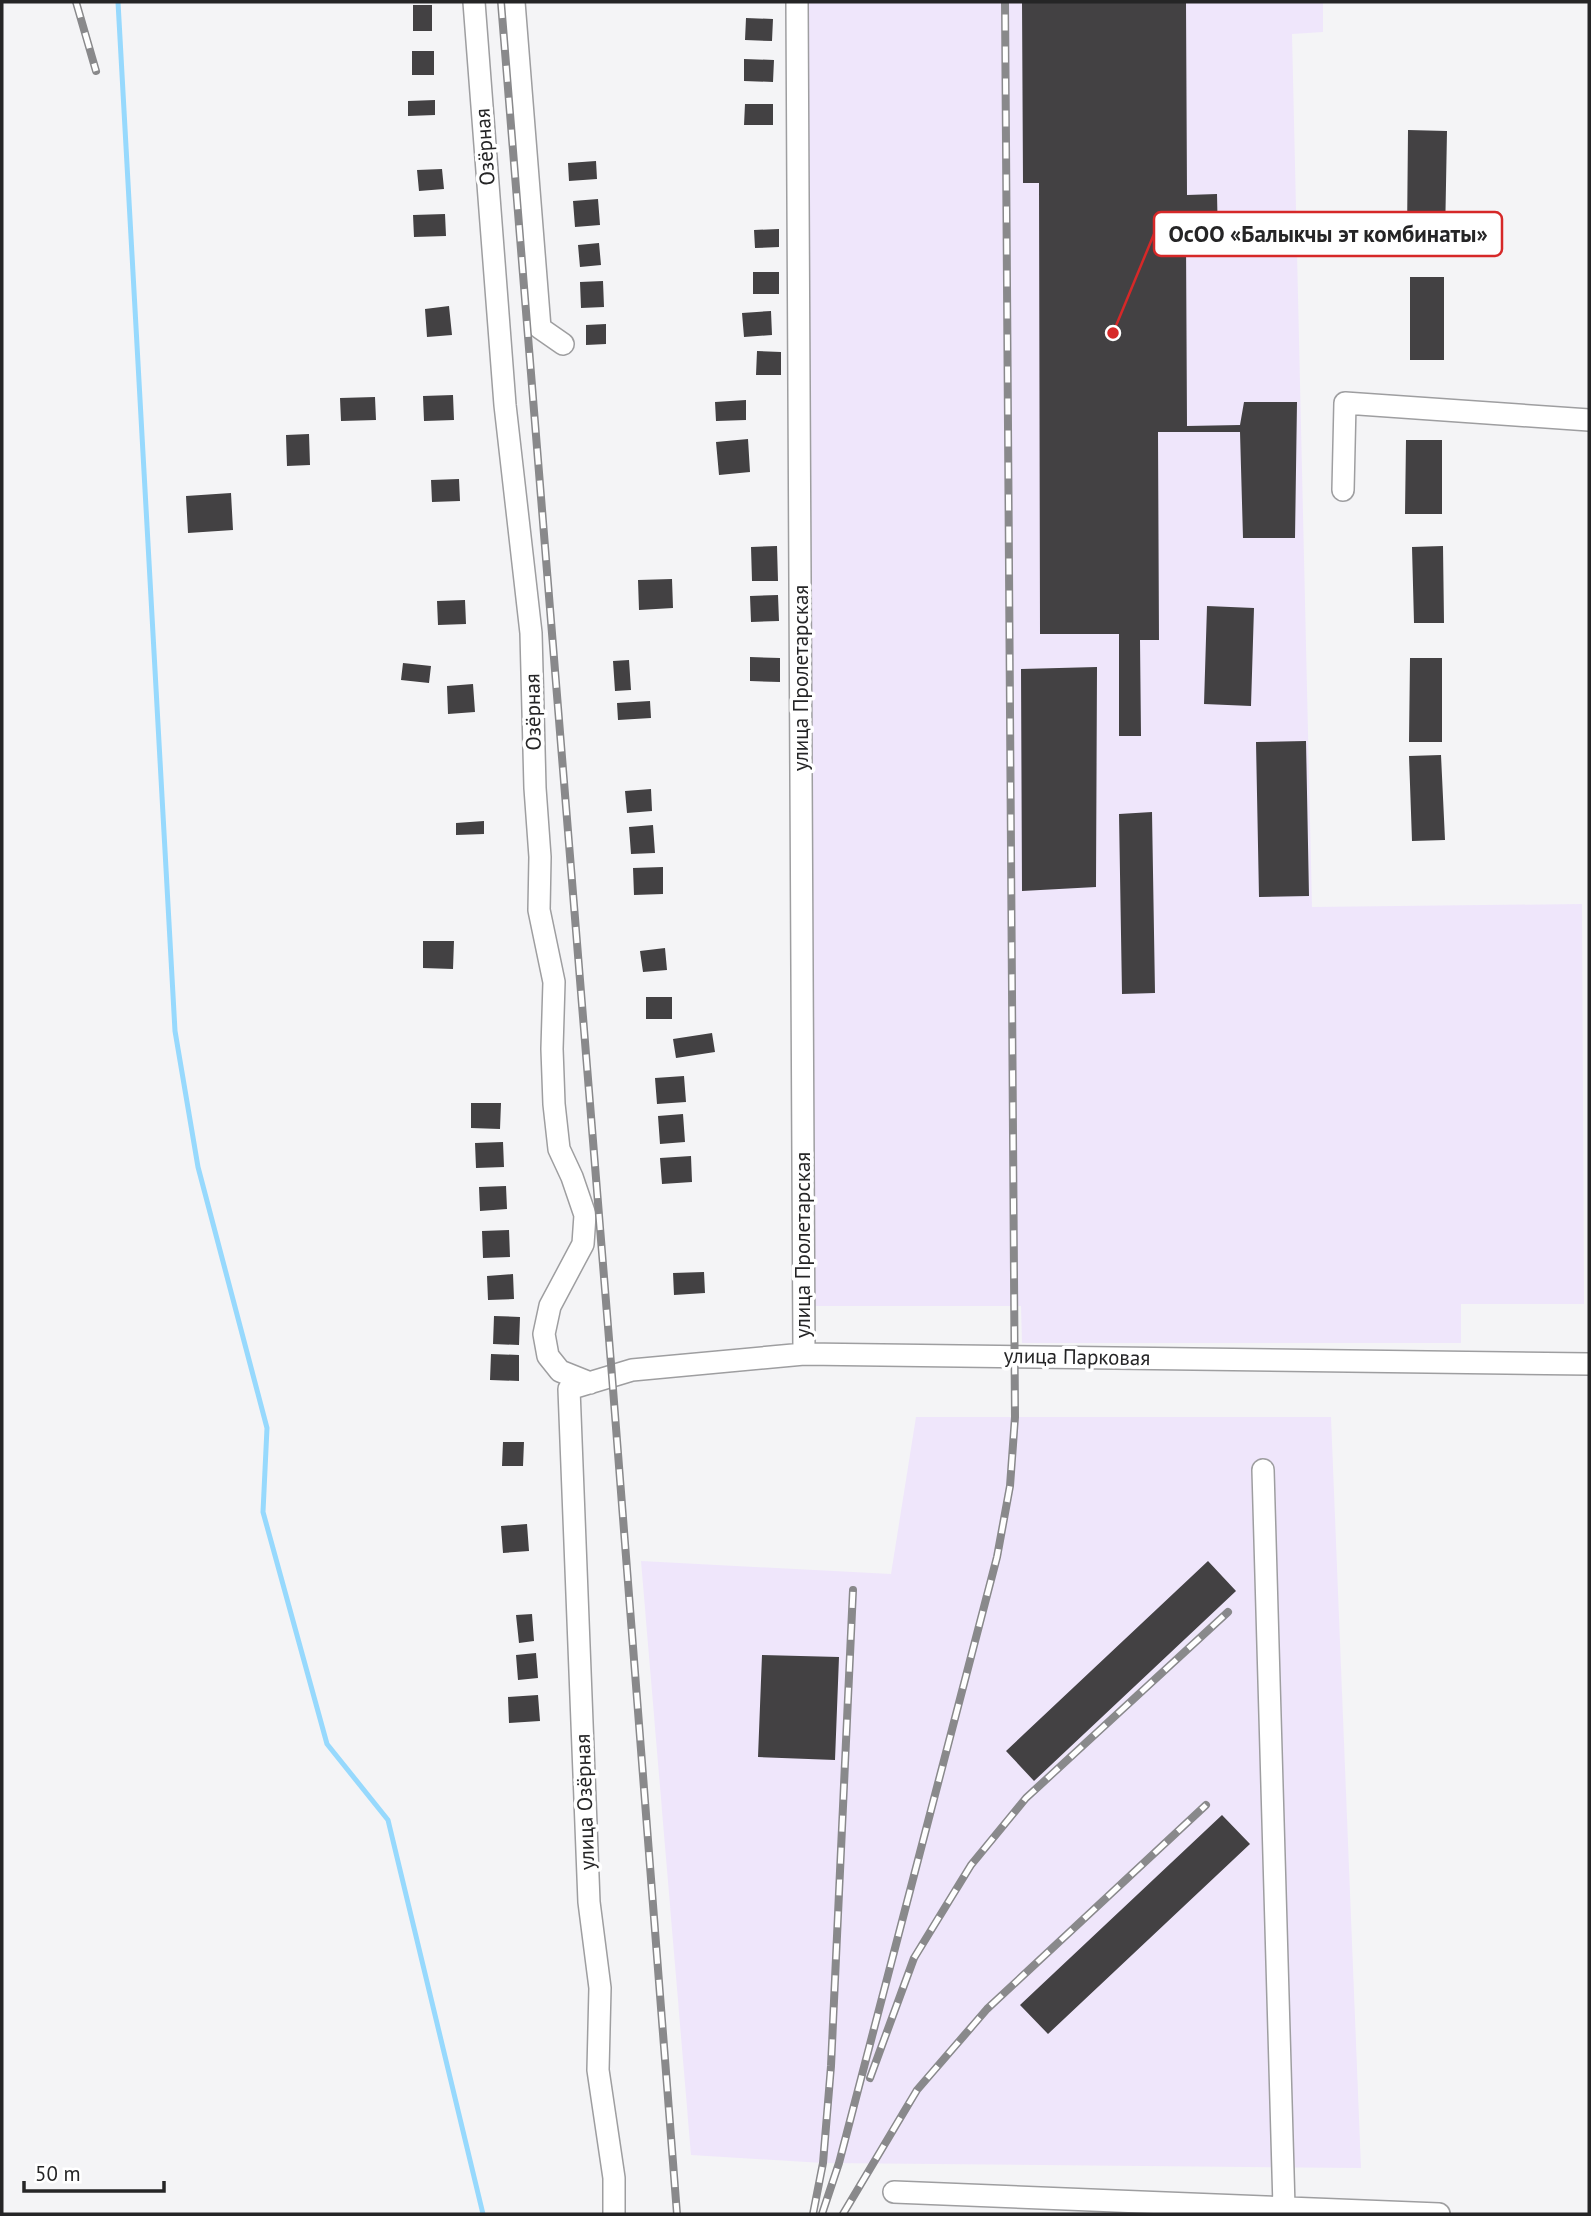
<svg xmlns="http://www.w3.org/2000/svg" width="1591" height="2216" font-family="'PT Sans',sans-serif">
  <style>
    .commercial { fill: #efe6fb }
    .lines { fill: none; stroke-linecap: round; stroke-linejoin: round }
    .stream { stroke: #97d9fd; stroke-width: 5 }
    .building { fill: #434143 }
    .minor-casing { stroke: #9e9ea0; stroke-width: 24 }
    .minor { stroke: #fff; stroke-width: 21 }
    .rail-casing { stroke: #89898b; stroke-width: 8 }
    .rail { stroke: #fff; stroke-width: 5; stroke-dasharray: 16; stroke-linecap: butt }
    .labels { text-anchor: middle; stroke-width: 7; stroke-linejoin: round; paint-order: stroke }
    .street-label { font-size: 21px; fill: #252526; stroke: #fff }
    .leader { fill: none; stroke: #d62828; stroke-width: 2.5 }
    .callout-dot { fill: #d62828; stroke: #fff; stroke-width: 2.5 }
    .callout { fill: #fff; stroke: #d62828; stroke-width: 2.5 }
    .callout-label { font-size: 23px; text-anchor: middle; font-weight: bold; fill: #252526 }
  </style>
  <rect width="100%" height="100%" fill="#f4f4f6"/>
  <path class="commercial" d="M 806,2 L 1323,2 L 1323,32 L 1292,34 L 1312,907 L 1582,904 L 1584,1304 L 1461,1304 L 1461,1343 L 1022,1343 L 1021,1306 L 810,1306 Z
    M 916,1417 L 1331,1417 L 1361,2168 L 823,2163 L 691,2155 L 641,1561 L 891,1574 Z"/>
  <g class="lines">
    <path class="stream" d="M 118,2 L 175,1031 L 198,1167 L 267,1428 L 263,1512 L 327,1744 L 388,1820 L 483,2214"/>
  </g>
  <path class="building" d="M 1022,2 L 1186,2 L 1187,195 L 1217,194 L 1218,240 L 1186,240 L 1187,426 L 1240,425 L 1244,402 L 1297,402 L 1295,538 L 1243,538 L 1240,432 L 1158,432 L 1159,640 L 1140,640 L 1141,736 L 1119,736 L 1119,634 L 1040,634 L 1039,183 L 1023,183 Z
    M 413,5 L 432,5 L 432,31 L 413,31 Z
    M 746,18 L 773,19 L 772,41 L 745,40 Z
    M 412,51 L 434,51 L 434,75 L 412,75 Z
    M 744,59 L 774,60 L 773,82 L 744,81 Z
    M 435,100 L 435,115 L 408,116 L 408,101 Z
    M 745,104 L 773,104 L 773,125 L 744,125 Z
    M 1408,130 L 1447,131 L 1445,238 L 1407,237 Z
    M 596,161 L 597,179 L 569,181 L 568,163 Z
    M 442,169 L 444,189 L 419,191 L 417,170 Z
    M 598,199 L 600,225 L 575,227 L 573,201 Z
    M 445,214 L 446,236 L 414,237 L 413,215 Z
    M 779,229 L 779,247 L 755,248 L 754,230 Z
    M 599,243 L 601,265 L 580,267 L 578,245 Z
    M 753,272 L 779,272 L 779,294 L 753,294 Z
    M 1410,277 L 1444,277 L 1444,360 L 1410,360 Z
    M 603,281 L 604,307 L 581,308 L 580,282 Z
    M 449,306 L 452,335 L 427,337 L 425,309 Z
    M 771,311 L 772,335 L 744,337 L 742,313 Z
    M 606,324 L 606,344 L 586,345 L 586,325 Z
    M 757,351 L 781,352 L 781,375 L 756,375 Z
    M 453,395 L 454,420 L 424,421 L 423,396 Z
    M 375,397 L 376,420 L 341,421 L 340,398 Z
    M 746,400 L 746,420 L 716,421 L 715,402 Z
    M 309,434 L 310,465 L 287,466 L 286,435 Z
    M 748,439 L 750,472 L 719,475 L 716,442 Z
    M 1406,440 L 1442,440 L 1442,514 L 1405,514 Z
    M 459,479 L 460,501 L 432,502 L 431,480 Z
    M 231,493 L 233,530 L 188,533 L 186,496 Z
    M 777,546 L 778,581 L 752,581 L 751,547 Z
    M 1443,546 L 1444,623 L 1414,623 L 1412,547 Z
    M 672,579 L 673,608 L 639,610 L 638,580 Z
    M 778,595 L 779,621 L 751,622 L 750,596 Z
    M 465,600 L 466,624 L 438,625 L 437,601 Z
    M 1207,606 L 1254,608 L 1251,706 L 1204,704 Z
    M 750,657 L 780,658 L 780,682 L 750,681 Z
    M 1410,658 L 1442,658 L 1442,742 L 1409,742 Z
    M 629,660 L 631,690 L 615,691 L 613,661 Z
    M 403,663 L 431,666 L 429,683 L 401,680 Z
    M 1097,667 L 1096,887 L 1022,891 L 1021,669 Z
    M 473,684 L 475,712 L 448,714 L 447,686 Z
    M 650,701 L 651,718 L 618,720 L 617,703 Z
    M 1306,741 L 1309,896 L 1259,897 L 1256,742 Z
    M 1441,755 L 1445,840 L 1412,841 L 1409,756 Z
    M 651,789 L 652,811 L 627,813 L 625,791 Z
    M 1152,812 L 1155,993 L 1122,994 L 1119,814 Z
    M 484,821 L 484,834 L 456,835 L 456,823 Z
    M 653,825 L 655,853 L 631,854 L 629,827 Z
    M 663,867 L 663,894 L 634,895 L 633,868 Z
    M 423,941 L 454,941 L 453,969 L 423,968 Z
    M 665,948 L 667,970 L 643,972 L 640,951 Z
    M 646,997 L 672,997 L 672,1019 L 646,1019 Z
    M 712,1033 L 715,1052 L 676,1058 L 673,1039 Z
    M 684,1076 L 686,1102 L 657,1104 L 655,1078 Z
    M 471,1103 L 501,1103 L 500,1129 L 471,1128 Z
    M 683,1114 L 685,1142 L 660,1144 L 658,1116 Z
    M 503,1142 L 504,1167 L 476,1168 L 475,1143 Z
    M 691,1156 L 692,1182 L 662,1184 L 660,1158 Z
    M 506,1186 L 507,1209 L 480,1211 L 479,1187 Z
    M 509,1230 L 510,1257 L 483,1258 L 482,1231 Z
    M 704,1272 L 705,1293 L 674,1295 L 673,1273 Z
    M 513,1274 L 514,1299 L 488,1300 L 487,1276 Z
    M 494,1316 L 520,1317 L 519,1345 L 493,1344 Z
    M 491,1354 L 519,1355 L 519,1381 L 490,1380 Z
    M 503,1442 L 524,1442 L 523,1466 L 502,1466 Z
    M 527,1524 L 529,1551 L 503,1553 L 501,1526 Z
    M 1208,1561 L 1236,1591 L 1034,1781 L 1006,1751 Z
    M 532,1614 L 534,1641 L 519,1643 L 516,1615 Z
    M 536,1653 L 538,1678 L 518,1680 L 516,1655 Z
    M 762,1655 L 839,1657 L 835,1760 L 758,1757 Z
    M 538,1695 L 540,1721 L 509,1723 L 508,1697 Z
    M 1222,1815 L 1250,1844 L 1048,2034 L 1020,2005 Z"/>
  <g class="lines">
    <g class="minor-casing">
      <path id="minor" d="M 474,2 L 505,405 L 531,633 L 535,788 L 540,857 L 539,910 L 554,982 L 552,1049 L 554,1104 L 559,1149 L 572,1177 L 585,1215 L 583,1244 L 550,1306 L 544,1334 L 548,1356 L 560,1371 L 590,1383
        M 514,2 L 540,328 L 563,344
        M 797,2 L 804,1354
        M 1343,490 L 1345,403 L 1589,420
        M 1263,1470 L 1284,2207
        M 894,2192 L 1439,2214
        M 614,2214 L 614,2178 L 598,2070 L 600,1988 L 589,1902 L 569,1389 L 632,1370 L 804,1354 L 1589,1364"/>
    </g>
    <use href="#minor" class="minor"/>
    <g class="rail-casing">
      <path id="rail" d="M 76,2 L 96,71
        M 501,2 L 612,1376 L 677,2214
        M 870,2078 L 914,1958 L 971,1865 L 1026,1798 L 1228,1612
        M 813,2214 L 823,2163 L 831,2066 L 853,1590
        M 822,2214 L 839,2163 L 997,1557 L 1010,1486 L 1015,1417 L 1005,2
        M 843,2214 L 917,2090 L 987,2009 L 1206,1805"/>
    </g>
    <use href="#rail" class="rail"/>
  </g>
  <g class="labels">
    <g class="street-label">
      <text transform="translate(485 147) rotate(-94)" y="7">Озёрная</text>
      <text transform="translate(801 678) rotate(-90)" y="7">улица Пролетарская</text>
      <text transform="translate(533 712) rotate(-91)" y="7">Озёрная</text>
      <text transform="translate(803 1245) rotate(-90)" y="7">улица Пролетарская</text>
      <text transform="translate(1077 1357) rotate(1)" y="7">улица Парковая</text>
      <text transform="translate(585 1802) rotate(-92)" y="7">улица Озёрная</text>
    </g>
  </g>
  <path class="leader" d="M1113 333L1154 234"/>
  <circle class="callout-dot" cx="1113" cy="333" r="7"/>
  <rect class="callout" x="1154" y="212" width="348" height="44" rx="7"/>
  <g class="callout-label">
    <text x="1328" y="242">ОсОО «Балыкчы эт комбинаты»</text>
  </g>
  <rect width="1591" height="2216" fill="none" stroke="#252526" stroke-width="7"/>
  <path d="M24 2181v10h140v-10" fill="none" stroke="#252526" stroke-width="3.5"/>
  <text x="35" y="2181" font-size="21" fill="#252526" stroke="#ffffff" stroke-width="5" paint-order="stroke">50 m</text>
</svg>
